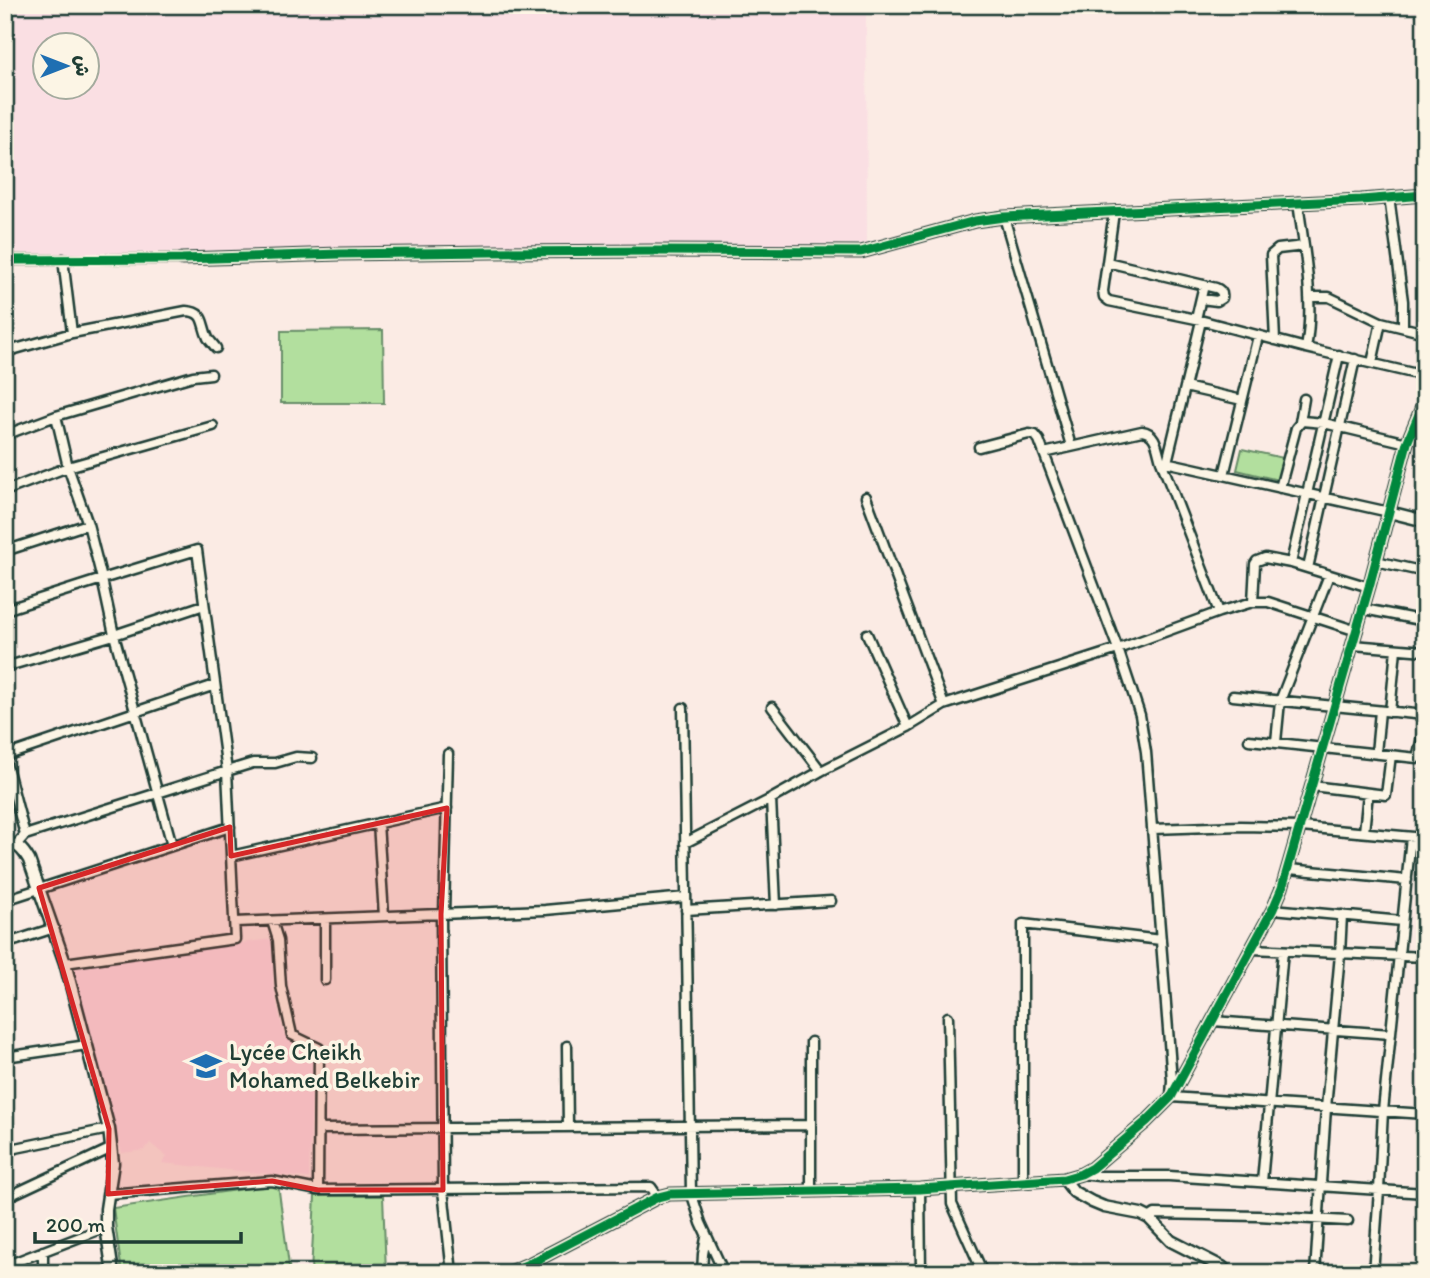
<svg xmlns="http://www.w3.org/2000/svg" width="1430" height="1278" font-family="Itim,'Playpen Sans Arabic',sans-serif">
  <style>
    .built { fill: #fadfe3; fill-rule: evenodd }
    .green { fill: #b2df9e; stroke: #688e69; stroke-width: 2 }
    .lines { fill: none; stroke-linecap: round; stroke-linejoin: round }
    .minor-casing { stroke: #1f3d34; stroke-width: 13 }
    .tertiary-casing { stroke: #1f3d34; stroke-width: 15 }
    .minor { stroke: #fcf5e5; stroke-width: 8 }
    .tertiary { stroke: #fcf5e5; stroke-width: 10 }
    .cycleway-casing { stroke: #fcf5e5; stroke-width: 13 }
    .cycleway { stroke: #00873e; stroke-width: 9 }
    .marked { fill: #d62828; fill-opacity: 0.2; stroke: #d62828; stroke-width: 5; stroke-linejoin: round }
    .labels { text-anchor: middle; stroke-width: 7; stroke-linejoin: round; paint-order: stroke }
    .poi-label { font-size: 24px; fill: #1f3d34; stroke: #fcf5e5; text-anchor: start }
  </style>
  <rect width="100%" height="100%" fill="#fbebe4"/>
  <filter id="ink" filterUnits="userSpaceOnUse"><feTurbulence type="fractalNoise" baseFrequency=".0143" numOctaves="2"/><feDisplacementMap in="SourceGraphic" scale="14" xChannelSelector="R" yChannelSelector="G"/><feConvolveMatrix kernelMatrix="1 2 1 2 8 2 1 2 1" color-interpolation-filters="sRGB"/></filter>
  <g filter="url(#ink)">
    <path class="built" d="M 5,5 L 866,5 L 867,244 L 5,254 ZM 46,46 L 88,46 L 88,88 L 46,88 Z
      M 272,939 L 273,986 L 284,1035 L 313,1049 L 309,1178 L 162,1163 L 167,1157 L 150,1143 L 144,1150 L 122,1153 L 71,965 Z"/>
    <path class="green" d="M 383,330 L 384,403 L 281,403 L 281,331 Z
      M 1242,449 L 1283,458 L 1278,480 L 1237,470 Z
      M 278,1184 L 290,1273 L 122,1273 L 113,1208 Z
      M 315,1196 L 383,1196 L 386,1273 L 311,1273 Z"/>
    <g class="lines">
      <g class="minor-casing">
        <path id="minor" d="M 1389,197 L 1403,301 L 1403,327
          M 1298,202 C 1304,250 1315,301 1306,348
          M 1114,212 L 1103,291 L 1104,297 L 1109,301 L 1196,319 L 1306,348 L 1425,376
          M 1004,217 L 1071,446
          M 63,259 L 72,333
          M 5,260 L 182,259
          M 1107,262 L 1216,288 C 1221,290 1223,293 1222,298 L 1217,301 L 1201,299
          M 1309,297 L 1329,297 L 1381,322 L 1425,333
          M 1196,319 L 1204,285
          M 1275,340 L 1271,255 L 1278,249 L 1304,246
          M 5,352 L 72,333 L 186,311 C 206,312 201,324 208,338 C 210,341 214,345 216,348
          M 1372,363 L 1381,322
          M 1185,387 L 1242,400
          M 56,416 L 68,467 L 88,524 L 102,579 L 114,635 L 172,845
          M 1300,422 L 1304,399
          M 5,435 L 56,416 L 193,376 L 211,374
          M 979,447 L 1029,434 L 1035,435 L 1039,440 L 1118,649 L 1140,715 L 1146,752 L 1172,1080 L 1171,1097 L 1425,1114
          M 1044,453 L 1142,431 C 1157,433 1157,449 1161,461 L 1219,612
          M 1161,461 L 1389,512
          M 1167,462 L 1201,321
          M 1224,475 L 1258,336
          M 1280,488 L 1296,428 L 1302,421 L 1324,423 L 1407,443
          M 5,491 L 68,467 L 213,426
          M 866,497 L 944,705
          M 5,551 L 88,524
          M 1376,561 L 1425,572
          M 1291,563 L 1339,355
          M 1308,568 L 1355,359
          M 1253,602 L 1255,564 L 1257,561 L 1265,558 L 1291,563 L 1369,587
          M 1364,609 L 1425,621
          M 5,610 L 102,579 L 197,550 L 227,771 L 235,939 L 65,963
          M 867,634 L 908,727
          M 1353,645 L 1425,651
          M 5,667 L 114,635 L 204,605
          M 1233,696 L 1425,715
          M 772,707 L 821,771
          M 683,708 L 691,1192 L 701,1223 L 724,1273
          M 1390,712 L 1396,649
          M 1249,740 L 1417,758 L 1425,726
          M 1276,742 L 1280,701 L 1329,575
          M 1376,753 L 1380,711
          M 5,756 L 215,685
          M 5,759 L 25,835
          M 1312,786 L 1386,795 L 1391,755
          M 771,799 L 776,905
          M 378,823 L 384,916
          M 1153,829 L 1240,826 L 1301,827 L 1425,838
          M 1364,832 L 1368,793
          M 685,843 L 771,799 L 821,771 L 908,727 L 944,705 L 1118,649 L 1219,612 L 1253,602 L 1268,602 L 1357,631
          M 16,845 L 25,835 L 227,771 L 253,763 L 275,763 L 296,757 L 312,758
          M 231,856 L 447,808
          M 1289,869 L 1407,880
          M 5,900 L 230,827
          M 1273,909 L 1402,921
          M 686,910 L 831,901
          M 441,914 L 443,1190 L 452,1273
          M 444,914 L 448,754
          M 325,919 L 325,980
          M 272,921 L 278,940 L 281,986 L 292,1035 L 319,1048 L 318,1190
          M 235,922 L 545,910 L 686,897
          M 5,944 L 54,928
          M 1252,949 L 1425,957
          M 948,1017 L 952,1204 L 983,1273
          M 1213,1021 L 1391,1034
          M 567,1046 L 568,1127
          M 5,1057 L 87,1045
          M 319,1129 L 811,1125
          M 5,1152 L 16,1148 L 109,1129
          M 1081,1174 L 1099,1176 L 1169,1176 L 1425,1193
          M 1023,1181 L 1023,924 L 1161,940
          M 1262,1182 L 1283,951
          M 920,1189 L 921,1273
          M 811,1191 L 811,1042
          M 108,1194 L 272,1181 L 318,1190 L 651,1187 L 658,1197
          M 5,1198 L 112,1148
          M 1149,1218 L 1155,1214 L 1258,1216 L 1348,1221
          M 43,1251 L 43,1273
          M 5,1266 L 106,1227
          M 702,1273 L 703,1254 L 706,1238
          M 1315,1273 L 1326,1108 L 1340,954 L 1342,915
          M 1373,1273 L 1379,1190 L 1383,1111 L 1411,837"/>
      </g>
      <g class="tertiary-casing">
        <path id="tertiary" d="M 182,259 L 340,254 L 490,252 L 654,251 L 861,252 L 975,221 L 1004,217 L 1361,200 L 1425,195
          M 1389,512 L 1425,521
          M 5,844 C 18,843 23,850 29,860 L 65,963 L 109,1129 L 113,1163 L 106,1209 L 106,1227 L 113,1273
          M 1064,1179 L 1074,1192 L 1092,1202 L 1104,1207 L 1141,1214 L 1149,1218 L 1171,1241 L 1222,1267 L 1229,1273
          M 507,1273 L 531,1263 L 658,1197 L 670,1194 L 920,1189 L 1064,1179 L 1081,1174 L 1092,1168 L 1147,1121 L 1171,1097 L 1273,909 L 1282,888 L 1369,587 L 1407,443 L 1425,400"/>
      </g>
      <use href="#minor" class="minor"/>
      <use href="#tertiary" class="tertiary"/>
      <g class="cycleway-casing">
        <path id="cycleway" d="M 5,260 L 182,259 L 340,254 L 490,252 L 654,251 L 861,252 L 975,221 L 1004,217 L 1361,200 L 1425,195
          M 507,1273 L 531,1263 L 658,1197 L 670,1194 L 920,1189 L 1064,1179 L 1081,1174 L 1092,1168 L 1147,1121 L 1171,1097 L 1273,909 L 1282,888 L 1369,587 L 1407,443 L 1425,400"/>
      </g>
      <use href="#cycleway" class="cycleway"/>
    </g>
  </g>
  <path class="marked" d="M 447,808 L 441,914 L 443,1190 L 318,1190 L 272,1181 L 108,1194 L 109,1129 L 39,888 L 230,827 L 231,856 Z"/>
  <defs>
    <g id="school-bare" transform="scale(2.415)"><path d="M0-5L7-2L0 1L-7-2ZM-4 1L0 2.5L4 1V4Q0 6-4 4Z" fill="#1f6fb2" stroke="#fcf5e5" stroke-width="2.5" paint-order="stroke"/></g>
  </defs>
  <g fill-rule="evenodd">
    <use href="#school-bare" x="206" y="1066"/>
  </g>
  <g class="labels">
    <g class="poi-label">
      <text x="229" y="1060">Lycée Cheikh<tspan x="229" dy="28">Mohamed Belkebir</tspan></text>
    </g>
  </g>
  <rect width="1430" height="1278" fill="none" stroke="#fcf5e5" stroke-width="28"/>
  <rect x="14" y="14" width="1402" height="1250" fill="none" stroke="#1f3d34" stroke-width="2.5" filter="url(#ink)"/>
  <g transform="translate(66 66) rotate(90)"><circle r="33" fill="#fcf5e5" stroke="#a4ab9e" stroke-width="2"/>
  <path d="M0-5L12 26L0 18L-12 26Z" fill="#1f6fb2"/>
  <text y="-10" font-size="19" font-weight="bold" text-anchor="middle" fill="#1f3d34">ش</text>
  </g>
  <path d="M35 1232v10h206v-10" fill="none" stroke="#1f3d34" stroke-width="3.5"/>
  <text x="46" y="1232" font-size="21" fill="#1f3d34" stroke="#fcf5e5" stroke-width="5" paint-order="stroke">200 m</text>
</svg>
